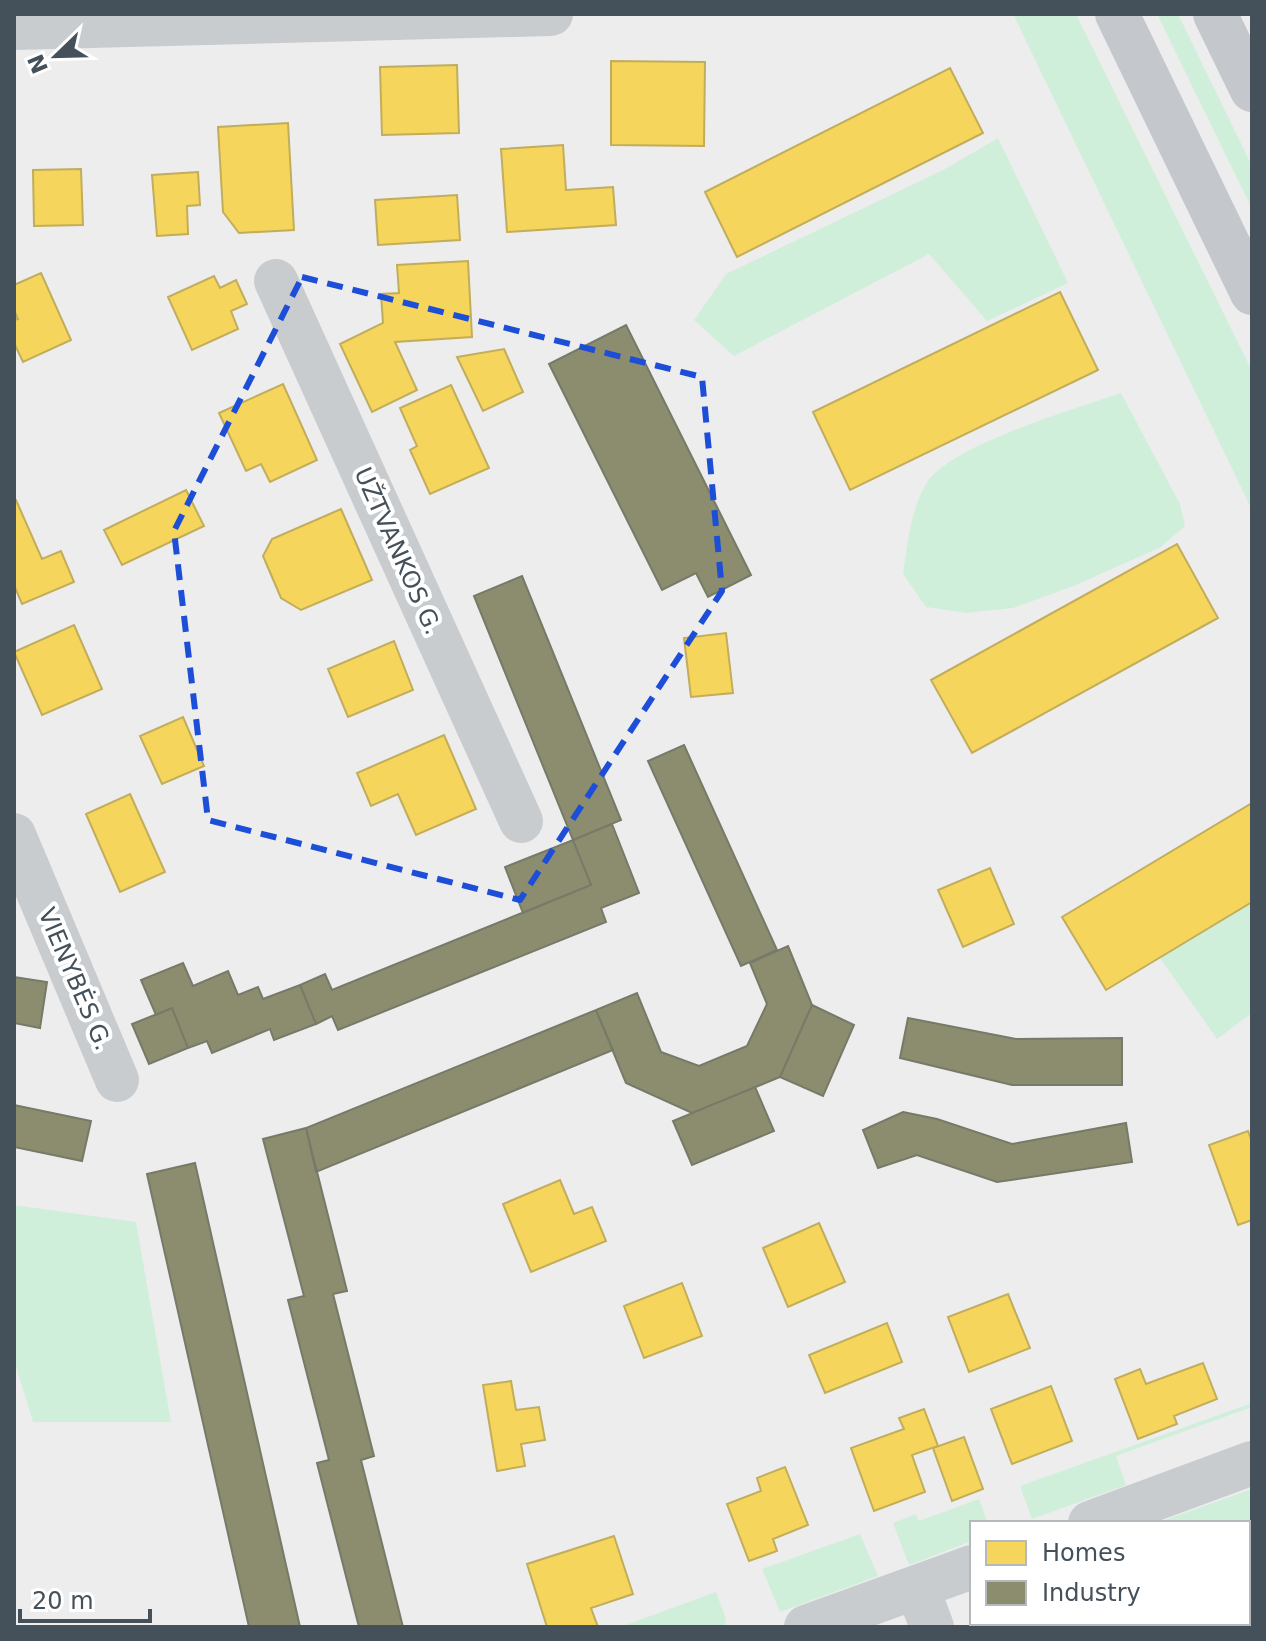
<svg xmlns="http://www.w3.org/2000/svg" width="1266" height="1641" font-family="'DejaVu Sans',sans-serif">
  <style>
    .green { fill: #d0efdb }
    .homes { fill: #f6d55c; stroke: #c1ad5b; stroke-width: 2 }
    .industry { fill: #8c8c6e; stroke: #767a68; stroke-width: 2 }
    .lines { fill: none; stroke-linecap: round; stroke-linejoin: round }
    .minor { stroke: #c9cccf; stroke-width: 44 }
    .primary { stroke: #c4c8cd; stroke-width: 44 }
    .marked { fill: none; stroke: #1d4ed8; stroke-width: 6; stroke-dasharray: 16 10; stroke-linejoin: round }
    .labels { text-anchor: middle; stroke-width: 8; stroke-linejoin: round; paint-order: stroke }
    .street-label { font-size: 24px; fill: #44505a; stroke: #fff }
  </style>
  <rect width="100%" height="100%" fill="#eeeded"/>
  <path class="green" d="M 1013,14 L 1076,14 L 1252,371 L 1252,510 Z
    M 1157,14 L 1178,14 L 1252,166 L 1252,209 Z
    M 998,138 L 1068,283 L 987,321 L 929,254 L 734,356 L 694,320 L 726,274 L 943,170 Z
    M 1121,393 L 1180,504 L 1185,526 L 1161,547 L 1076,585 L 1013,608 L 966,613 L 926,607 L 903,574 C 908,543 910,511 926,484 C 948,445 1076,409 1121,393 Z
    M 1252,902 L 1252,1013 L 1217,1039 L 1160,958 Z
    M 14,1205 L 136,1222 L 171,1422 L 33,1422 L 14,1360 Z
    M 1252,1403 L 1252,1407 L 1116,1456 L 1126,1485 L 1032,1519 L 1020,1486 Z
    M 1252,1489 L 1252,1535 L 1248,1537 L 1248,1523 L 1156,1523 Z
    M 979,1499 L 988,1523 L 972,1523 L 972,1541 L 909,1565 L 893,1523 L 916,1514 L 919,1521 Z
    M 860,1534 L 878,1576 L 780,1612 L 762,1569 Z
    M 716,1592 L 726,1619 L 725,1627 L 620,1627 Z"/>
  <path class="homes" d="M 611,61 L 705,62 L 704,146 L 611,145 Z
    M 457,65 L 459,133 L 382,135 L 380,67 Z
    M 950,68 L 983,133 L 737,257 L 705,192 Z
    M 288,123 L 294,230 L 239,233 L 223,212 L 218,127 Z
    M 563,145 L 566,190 L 613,187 L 616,225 L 507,232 L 501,149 Z
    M 81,169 L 83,225 L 34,226 L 33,170 Z
    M 198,172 L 200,205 L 187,206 L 188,234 L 157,236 L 152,175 Z
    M 457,195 L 460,240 L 378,245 L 375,200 Z
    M 468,261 L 472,337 L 395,342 L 417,390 L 372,412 L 340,344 L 383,323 L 381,294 L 399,293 L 397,265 Z
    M 41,273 L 71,340 L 23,362 L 14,343 L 14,320 L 18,319 L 14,310 L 14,285 Z
    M 214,276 L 220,288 L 236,280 L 247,304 L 231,311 L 238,329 L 192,350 L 168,297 Z
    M 1060,292 L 1098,370 L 850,490 L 813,412 Z
    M 504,349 L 523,392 L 483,411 L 457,357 Z
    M 283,384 L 317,460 L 270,482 L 261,464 L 246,471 L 219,413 Z
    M 451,385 L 489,468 L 430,494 L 410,450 L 417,446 L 400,408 Z
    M 186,490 L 204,526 L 122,565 L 104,530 Z
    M 16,500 L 42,559 L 61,551 L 74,582 L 22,604 L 14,585 L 14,501 Z
    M 341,509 L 372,580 L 301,610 L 281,598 L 263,556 L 272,539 Z
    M 1177,544 L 1218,618 L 972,753 L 931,680 Z
    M 74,625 L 102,689 L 42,715 L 14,652 Z
    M 726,633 L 733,693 L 691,697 L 684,638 Z
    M 394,641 L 413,690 L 348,717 L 328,669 Z
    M 183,717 L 204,766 L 162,784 L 140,736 Z
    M 444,735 L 476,809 L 416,835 L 398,794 L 371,806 L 357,773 Z
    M 130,794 L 165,872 L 120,892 L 86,814 Z
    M 1252,803 L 1252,902 L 1106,990 L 1062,917 Z
    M 990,868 L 1014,924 L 963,947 L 938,890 Z
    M 1248,1131 L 1252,1142 L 1252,1220 L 1238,1225 L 1209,1145 Z
    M 560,1180 L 574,1214 L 592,1207 L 606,1241 L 531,1272 L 503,1204 Z
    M 819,1223 L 845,1282 L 788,1307 L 763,1248 Z
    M 682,1283 L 702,1336 L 644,1358 L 624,1306 Z
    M 1008,1294 L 1030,1348 L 969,1372 L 948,1317 Z
    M 887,1323 L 902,1362 L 825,1393 L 809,1355 Z
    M 1203,1363 L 1217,1399 L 1174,1416 L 1177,1424 L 1138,1439 L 1115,1379 L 1140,1369 L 1146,1384 Z
    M 511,1381 L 516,1410 L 539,1407 L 545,1440 L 521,1444 L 525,1466 L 497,1471 L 483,1385 Z
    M 1051,1386 L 1072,1441 L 1012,1464 L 991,1409 Z
    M 924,1409 L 938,1446 L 912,1455 L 925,1492 L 874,1511 L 851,1448 L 904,1429 L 899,1418 Z
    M 964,1437 L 983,1489 L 952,1501 L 933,1448 Z
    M 785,1467 L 808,1525 L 773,1539 L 777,1551 L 749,1561 L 727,1504 L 761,1491 L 757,1478 Z
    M 614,1536 L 633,1594 L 591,1608 L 598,1627 L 547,1627 L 527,1564 Z
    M 1252,1551 L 1252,1600 L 1248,1590 L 1248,1553 Z
    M 1122,1623 L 1226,1623 L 1228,1627 L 1123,1627 Z"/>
  <path class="industry" d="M 626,325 L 751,575 L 708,597 L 696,573 L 662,590 L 549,364 Z
    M 522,576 L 621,820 L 573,840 L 474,596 Z
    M 684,745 L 777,950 L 741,966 L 648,761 Z
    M 612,824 L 639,893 L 601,908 L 606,922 L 338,1030 L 332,1016 L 316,1024 L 300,985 L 325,974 L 332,990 L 591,885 L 573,840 Z
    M 573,840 L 591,885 L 523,913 L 505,867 Z
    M 788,946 L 812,1005 L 780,1077 L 692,1113 L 626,1083 L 596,1010 L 637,993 L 661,1052 L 699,1066 L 747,1046 L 767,1004 L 750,963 Z
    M 183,963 L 193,986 L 228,971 L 238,995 L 258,987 L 263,999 L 300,985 L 316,1024 L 274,1040 L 270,1029 L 212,1053 L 207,1041 L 188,1048 L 172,1008 L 156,1015 L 141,980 Z
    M 14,977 L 47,982 L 40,1028 L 14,1023 Z
    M 812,1005 L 854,1025 L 823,1096 L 780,1077 Z
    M 172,1008 L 188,1048 L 149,1064 L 132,1024 Z
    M 596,1010 L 613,1050 L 316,1172 L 306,1128 Z
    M 908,1018 L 1016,1039 L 1122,1038 L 1122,1085 L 1012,1085 L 900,1058 Z
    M 755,1087 L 774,1131 L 692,1165 L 673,1121 Z
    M 14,1105 L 91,1121 L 82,1161 L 14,1147 Z
    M 903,1112 L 937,1119 L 1012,1144 L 1126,1123 L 1132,1162 L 997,1182 L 917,1155 L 878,1168 L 863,1130 Z
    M 306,1128 L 347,1291 L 333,1294 L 374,1456 L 361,1460 L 403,1627 L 359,1627 L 317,1463 L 329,1460 L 288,1300 L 304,1296 L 263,1139 Z
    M 195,1163 L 300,1627 L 249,1627 L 147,1174 Z"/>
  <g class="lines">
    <path class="minor" d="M 14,28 L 551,14
      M 276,281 L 521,821
      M 14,835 L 117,1080
      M 1090,1523 L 1252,1463
      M 917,1587 L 932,1627
      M 806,1627 L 972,1567"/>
    <path class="primary" d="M 1117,14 L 1252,293
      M 1215,14 L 1252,90"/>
  </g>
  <path class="marked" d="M 302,277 L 702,377 L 722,591 L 520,900 L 208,820 L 174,531 Z"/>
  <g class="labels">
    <g class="street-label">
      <text transform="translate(398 551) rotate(66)" y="8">UŽTVANKOS G.</text>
      <text transform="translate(75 979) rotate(67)" y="8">VIENYBĖS G.</text>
    </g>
  </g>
  <rect width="1266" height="1641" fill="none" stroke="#44505a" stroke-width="32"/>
  <rect x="970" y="1521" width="280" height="104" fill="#ffffff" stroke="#b4b9bd" stroke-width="2"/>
  <rect x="986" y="1541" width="40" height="24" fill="#f6d55c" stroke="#b4b9bd" stroke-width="2"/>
  <text x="1042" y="1561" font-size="24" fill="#44505a">Homes</text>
  <rect x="986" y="1581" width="40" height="24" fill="#8c8c6e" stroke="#b4b9bd" stroke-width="2"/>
  <text x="1042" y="1601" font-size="24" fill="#44505a">Industry</text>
  <g transform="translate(56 56) rotate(247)" stroke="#ffffff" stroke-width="6" paint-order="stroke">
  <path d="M0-6L14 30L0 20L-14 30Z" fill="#44505a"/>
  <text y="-12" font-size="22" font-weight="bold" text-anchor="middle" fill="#44505a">N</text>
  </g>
  <path d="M20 1609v12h130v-12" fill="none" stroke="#44505a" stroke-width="4"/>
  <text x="32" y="1609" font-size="24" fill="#44505a" stroke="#ffffff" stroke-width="6" paint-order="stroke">20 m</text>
</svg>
